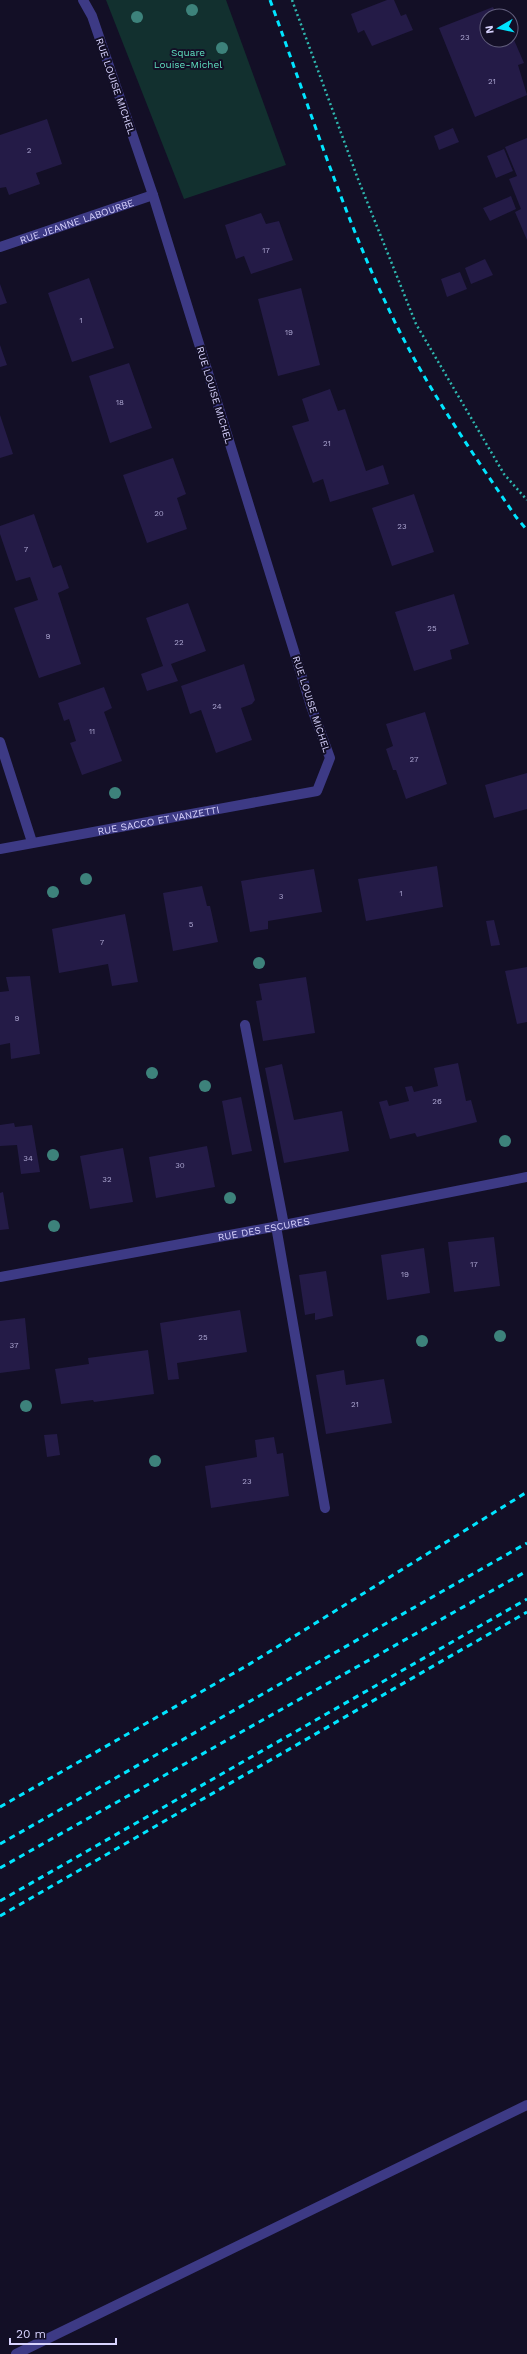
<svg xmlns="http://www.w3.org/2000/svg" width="527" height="2354" font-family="'Work Sans',sans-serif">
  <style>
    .green { fill: #12302f }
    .building { fill: #241b47 }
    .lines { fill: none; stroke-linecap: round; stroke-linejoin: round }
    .path { stroke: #2fb8b0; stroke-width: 2.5; stroke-dasharray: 2 3; stroke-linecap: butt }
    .service { stroke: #3d3a85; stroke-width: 10 }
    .minor { stroke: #3d3a85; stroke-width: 10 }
    .rail { stroke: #00e5ff; stroke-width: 3; stroke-dasharray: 6 5; stroke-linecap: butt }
    .tree { fill: #3d827b }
    .labels { text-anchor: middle; stroke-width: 4; stroke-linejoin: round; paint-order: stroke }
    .number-label { font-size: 8px; fill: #aca6d1 }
    .park-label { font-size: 10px; fill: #5fe0c0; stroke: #130f26 }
    .street-label { font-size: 10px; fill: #d9d4ff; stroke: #130f26 }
  </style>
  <rect width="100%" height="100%" fill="#130f26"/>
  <path class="green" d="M 106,0 L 226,0 L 286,165 L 184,199 Z"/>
  <path class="building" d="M 387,0 L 394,0 L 401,16 L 406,14 L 413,30 L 372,46 L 364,30 L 358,33 L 351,14 Z
    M 493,7 L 497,16 L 487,16 L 487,40 L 511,40 L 511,33 L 524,63 L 518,65 L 527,95 L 475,117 L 439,28 Z
    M 47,119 L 62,164 L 36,173 L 40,184 L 9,195 L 6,187 L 0,188 L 0,135 Z
    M 453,128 L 459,142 L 439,150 L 434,136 Z
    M 527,138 L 527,240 L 515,212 L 521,209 L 509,179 L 517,176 L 505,147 Z
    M 504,149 L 513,171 L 496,178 L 487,156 Z
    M 511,196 L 516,209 L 490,221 L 483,208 Z
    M 261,213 L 266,224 L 279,221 L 293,260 L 251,274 L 244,256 L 236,259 L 225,225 Z
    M 485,259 L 493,275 L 471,284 L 465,268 Z
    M 460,272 L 467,289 L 447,297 L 441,279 Z
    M 89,278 L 114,348 L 72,362 L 48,293 Z
    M 0,284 L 7,303 L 0,305 Z
    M 301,288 L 320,365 L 278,376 L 258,299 Z
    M 0,345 L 7,365 L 0,367 Z
    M 129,363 L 152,428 L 110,443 L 89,376 Z
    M 330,389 L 338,411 L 345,409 L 366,471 L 383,465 L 389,484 L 330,502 L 323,479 L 313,483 L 292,426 L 309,421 L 302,399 Z
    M 0,415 L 13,454 L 0,458 Z
    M 173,458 L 186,494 L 177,498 L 187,529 L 147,543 L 123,475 Z
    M 414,494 L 434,552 L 392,566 L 372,508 Z
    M 34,514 L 53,568 L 61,565 L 69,588 L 58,593 L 81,664 L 39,678 L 14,608 L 38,600 L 30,577 L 16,581 L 0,534 L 0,526 Z
    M 454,594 L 469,644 L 450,650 L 452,659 L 414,671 L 395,612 Z
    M 188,603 L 206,651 L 171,664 L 178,681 L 147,691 L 141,674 L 163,666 L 146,618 Z
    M 244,664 L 255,700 L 252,704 L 241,708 L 252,740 L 216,753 L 201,710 L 190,714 L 181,686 Z
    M 104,687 L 112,708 L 104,712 L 122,761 L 82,775 L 70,743 L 76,741 L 69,719 L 64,721 L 58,703 Z
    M 425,712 L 447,784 L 406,799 L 396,770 L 393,770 L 386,749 L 393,746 L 386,724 Z
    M 527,773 L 527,809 L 494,818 L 485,785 Z
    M 437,866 L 443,907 L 366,921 L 358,879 Z
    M 314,869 L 322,912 L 268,921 L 268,929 L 250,932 L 241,881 Z
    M 202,886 L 207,906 L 210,906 L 218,942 L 173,951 L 163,893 Z
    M 125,914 L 138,982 L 112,986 L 108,964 L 59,973 L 52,929 Z
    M 494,920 L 500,945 L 491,946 L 486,921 Z
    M 527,967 L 527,1022 L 517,1024 L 505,971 Z
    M 30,976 L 40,1054 L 11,1059 L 10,1043 L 0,1045 L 0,992 L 9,991 L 6,977 Z
    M 306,977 L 315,1033 L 263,1041 L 256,1001 L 262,1000 L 259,984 Z
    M 458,1063 L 466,1101 L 471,1100 L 477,1122 L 417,1137 L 415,1133 L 390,1139 L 379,1102 L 387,1100 L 389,1106 L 409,1101 L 405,1087 L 412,1086 L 414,1092 L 438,1086 L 434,1068 Z
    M 282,1064 L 294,1120 L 342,1111 L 349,1151 L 284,1163 L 265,1068 Z
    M 241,1097 L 252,1151 L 232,1155 L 222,1101 Z
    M 14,1123 L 15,1127 L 32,1125 L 40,1172 L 21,1174 L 17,1145 L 0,1146 L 0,1125 Z
    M 207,1146 L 215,1187 L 156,1198 L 149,1157 Z
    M 123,1148 L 133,1202 L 90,1209 L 80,1156 Z
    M 3,1192 L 9,1229 L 0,1230 L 0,1193 Z
    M 494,1237 L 500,1286 L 454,1292 L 448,1242 Z
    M 424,1248 L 430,1293 L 387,1300 L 381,1255 Z
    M 326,1271 L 333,1316 L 315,1320 L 315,1313 L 305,1315 L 299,1275 Z
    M 240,1310 L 247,1352 L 177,1363 L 179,1379 L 168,1380 L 160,1323 Z
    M 25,1318 L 30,1369 L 0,1373 L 0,1321 Z
    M 148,1350 L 154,1394 L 94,1402 L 93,1400 L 61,1404 L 55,1369 L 89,1364 L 88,1358 Z
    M 344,1370 L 346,1385 L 384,1379 L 392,1423 L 326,1434 L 316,1375 Z
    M 57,1434 L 60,1455 L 47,1457 L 44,1435 Z
    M 274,1437 L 277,1454 L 283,1453 L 289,1496 L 211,1508 L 205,1466 L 257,1457 L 255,1440 Z"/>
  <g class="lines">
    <path class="path" d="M 292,0 L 358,179 L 416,324 L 504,474 L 527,500"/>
    <path class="service" d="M 245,1025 L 284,1225
      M 276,1226 L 325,1508
      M 16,2354 L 527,2105"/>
    <g class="minor">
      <path id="s1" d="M 0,247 L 153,195"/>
      <path d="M 0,742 L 32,842"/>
      <path id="s2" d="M 0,849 L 317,791 L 330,758 L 311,706 L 153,195 L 92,16 L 83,0"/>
      <path id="s3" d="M 0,1277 L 284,1225 L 527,1177"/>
    </g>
    <path class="rail" d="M 270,0 C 309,106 343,215 392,316 C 426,387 472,452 516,517 L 527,530
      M 0,1807 L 248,1665 L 527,1492
      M 0,1844 L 527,1543
      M 0,1868 L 527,1571
      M 0,1901 L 527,1599
      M 0,1916 L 527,1612"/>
  </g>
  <g class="tree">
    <circle cx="192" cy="10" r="6"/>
    <circle cx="137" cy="17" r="6"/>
    <circle cx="222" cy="48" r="6"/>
    <circle cx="115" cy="793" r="6"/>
    <circle cx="86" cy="879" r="6"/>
    <circle cx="53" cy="892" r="6"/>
    <circle cx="259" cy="963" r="6"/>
    <circle cx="152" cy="1073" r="6"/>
    <circle cx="205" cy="1086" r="6"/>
    <circle cx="505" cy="1141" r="6"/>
    <circle cx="53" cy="1155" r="6"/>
    <circle cx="230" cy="1198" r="6"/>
    <circle cx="54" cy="1226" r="6"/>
    <circle cx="500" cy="1336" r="6"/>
    <circle cx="422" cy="1341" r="6"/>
    <circle cx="26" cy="1406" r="6"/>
    <circle cx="155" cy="1461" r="6"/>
  </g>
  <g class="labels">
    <g class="number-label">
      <text x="465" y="40">23</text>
      <text x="492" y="84">21</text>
      <text x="29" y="153">2</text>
      <text x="266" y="253">17</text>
      <text x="81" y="323">1</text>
      <text x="289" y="335">19</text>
      <text x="120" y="405">18</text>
      <text x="327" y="446">21</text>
      <text x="159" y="516">20</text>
      <text x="402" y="529">23</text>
      <text x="26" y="552">7</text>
      <text x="432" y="631">25</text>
      <text x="48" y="639">9</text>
      <text x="179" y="645">22</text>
      <text x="217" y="709">24</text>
      <text x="92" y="734">11</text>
      <text x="414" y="762">27</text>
      <text x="401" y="896">1</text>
      <text x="281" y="899">3</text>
      <text x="191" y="927">5</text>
      <text x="102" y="945">7</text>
      <text x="17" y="1021">9</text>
      <text x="437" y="1104">26</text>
      <text x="28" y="1161">34</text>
      <text x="180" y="1168">30</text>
      <text x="107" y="1182">32</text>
      <text x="474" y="1267">17</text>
      <text x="405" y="1277">19</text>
      <text x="203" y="1340">25</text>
      <text x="14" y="1348">37</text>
      <text x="355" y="1407">21</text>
      <text x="247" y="1484">23</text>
    </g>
    <g class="park-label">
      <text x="188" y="56">Square<tspan x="188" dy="12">Louise-Michel</tspan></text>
    </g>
    <g class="street-label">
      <text transform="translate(116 86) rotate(71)" y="4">RUE LOUISE MICHEL</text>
      <text dy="4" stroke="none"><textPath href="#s1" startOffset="81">RUE JEANNE LABOURBE</textPath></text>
      <text transform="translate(215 395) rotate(73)" y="4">RUE LOUISE MICHEL</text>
      <text transform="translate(312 704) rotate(72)" y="4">RUE LOUISE MICHEL</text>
      <text dy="4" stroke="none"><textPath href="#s2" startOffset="161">RUE SACCO ET VANZETTI</textPath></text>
      <text dy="4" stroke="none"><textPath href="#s3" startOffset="268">RUE DES ESCURES</textPath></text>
    </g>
  </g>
  <g transform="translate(499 28) rotate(261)"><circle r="19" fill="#130f26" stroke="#625e7d"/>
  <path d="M0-3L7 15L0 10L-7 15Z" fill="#00e5ff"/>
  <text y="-6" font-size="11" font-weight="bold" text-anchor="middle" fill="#d9d4ff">N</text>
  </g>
  <path d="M10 2338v6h106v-6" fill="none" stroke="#d9d4ff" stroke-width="2"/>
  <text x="16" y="2338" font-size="12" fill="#d9d4ff" stroke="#130f26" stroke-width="3" paint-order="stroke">20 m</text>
</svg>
